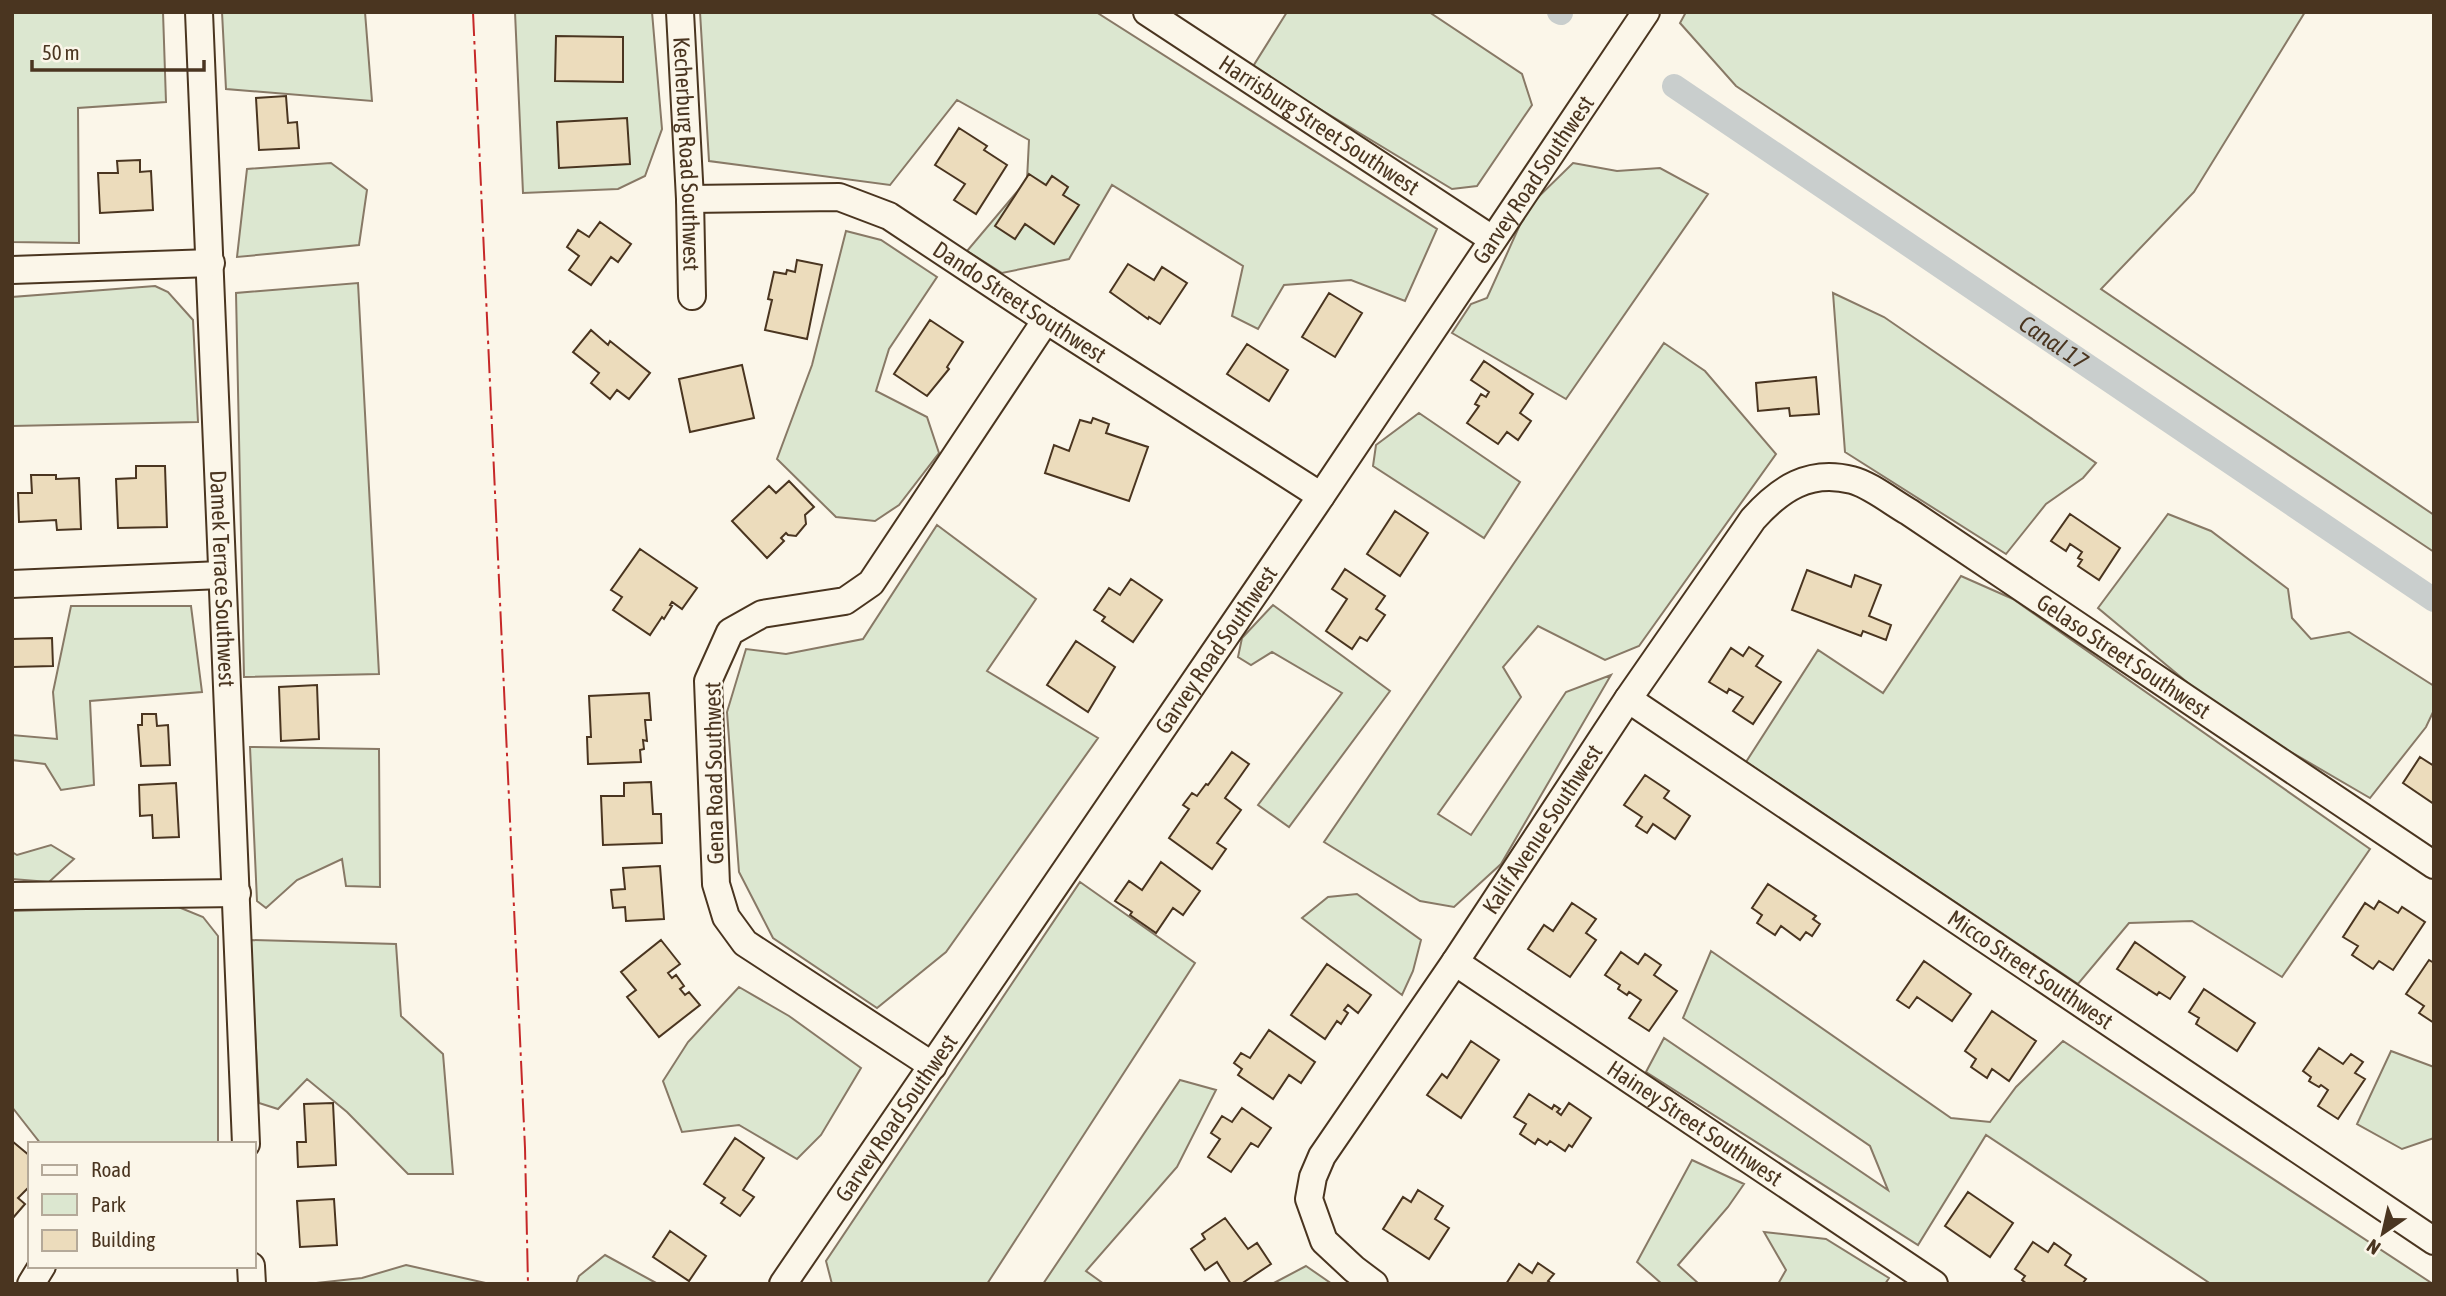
<svg xmlns="http://www.w3.org/2000/svg" width="2446" height="1296" font-family="'Asap Condensed',sans-serif">
  <style>
    .green { fill: #dce7d0; stroke: #887966; stroke-width: 2 }
    .lines { fill: none; stroke-linecap: round; stroke-linejoin: round }
    .canal { stroke: #c9cecd; stroke-width: 24 }
    .building { fill: #ecdcbc; stroke: #4a3520; stroke-width: 2 }
    .minor-casing { stroke: #4a3520; stroke-width: 30 }
    .minor { stroke: #fbf6e9; stroke-width: 26 }
    .power { stroke: #c62828; stroke-width: 2; stroke-dasharray: 24 5 3.5 5; stroke-linecap: butt }
    .labels { text-anchor: middle; stroke-width: 5; stroke-linejoin: round; paint-order: stroke }
    .street-label { font-size: 23px; fill: #4a3520; stroke: #fbf6e9 }
    .water-label { font-size: 24px; font-style: italic; fill: #4a3520; stroke: #fbf6e9 }
  </style>
  <rect width="100%" height="100%" fill="#fbf6e9"/>
  <path class="green" d="M 12,12 L 163,12 L 166,102 L 78,108 L 79,243 L 12,242 Z
    M 222,12 L 365,12 L 372,101 L 226,89 Z
    M 515,12 L 652,12 L 662,129 L 645,176 L 618,189 L 523,193 Z
    M 700,12 L 1096,12 L 1437,229 L 1405,301 L 1351,280 L 1284,285 L 1258,329 L 1232,316 L 1243,266 L 1112,185 L 1069,259 L 1002,273 L 967,251 L 1027,180 L 1029,140 L 957,100 L 890,185 L 709,161 Z
    M 1287,12 L 1429,12 L 1522,74 L 1532,105 L 1477,186 L 1452,189 L 1252,68 Z
    M 1686,12 L 2305,12 L 2194,192 L 2101,289 L 2434,515 L 2434,552 L 1736,86 L 1680,23 Z
    M 331,163 L 367,190 L 359,245 L 237,257 L 247,169 Z
    M 1573,163 L 1617,171 L 1660,168 L 1708,194 L 1566,399 L 1452,333 L 1471,304 L 1487,298 L 1528,207 Z
    M 846,231 L 881,240 L 937,277 L 889,349 L 876,391 L 927,417 L 939,453 L 899,505 L 875,521 L 836,517 L 777,459 L 812,365 Z
    M 358,283 L 379,674 L 244,677 L 236,293 Z
    M 155,286 L 168,292 L 193,320 L 198,422 L 12,426 L 12,297 Z
    M 1833,293 L 1884,317 L 2096,463 L 2083,478 L 2046,504 L 2006,554 L 1845,452 Z
    M 1664,343 L 1705,371 L 1776,454 L 1639,646 L 1605,660 L 1538,626 L 1503,667 L 1521,697 L 1438,814 L 1471,835 L 1566,692 L 1611,675 L 1501,864 L 1454,907 L 1420,901 L 1324,842 Z
    M 1419,413 L 1520,482 L 1484,538 L 1373,466 L 1376,445 Z
    M 2168,514 L 2211,531 L 2288,589 L 2292,618 L 2311,639 L 2349,632 L 2434,686 L 2434,710 L 2426,727 L 2370,798 L 2224,713 L 2098,608 Z
    M 937,525 L 1036,599 L 987,671 L 1098,738 L 946,952 L 877,1008 L 773,938 L 739,872 L 727,712 L 746,649 L 786,654 L 863,639 Z
    M 1961,576 L 2013,599 L 2370,849 L 2282,977 L 2192,921 L 2129,923 L 2078,984 L 1746,762 L 1818,650 L 1883,693 Z
    M 1273,605 L 1390,691 L 1289,827 L 1258,805 L 1342,693 L 1272,652 L 1251,665 L 1238,657 L 1242,638 Z
    M 71,606 L 191,606 L 202,692 L 90,701 L 94,785 L 61,790 L 45,764 L 12,760 L 12,735 L 57,739 L 53,692 Z
    M 250,747 L 379,749 L 380,887 L 346,886 L 342,859 L 297,880 L 266,908 L 257,901 Z
    M 51,845 L 74,859 L 49,882 L 12,879 L 12,852 L 17,855 Z
    M 1080,882 L 1195,963 L 987,1284 L 832,1284 L 826,1261 Z
    M 1357,894 L 1421,940 L 1413,971 L 1402,995 L 1302,918 L 1328,897 Z
    M 176,906 L 203,917 L 218,936 L 218,1144 L 41,1144 L 12,1107 L 12,911 Z
    M 250,940 L 396,944 L 401,1016 L 443,1054 L 453,1174 L 408,1174 L 347,1112 L 307,1079 L 278,1109 L 259,1103 Z
    M 1711,951 L 1951,1118 L 1990,1122 L 2016,1087 L 2063,1041 L 2433,1284 L 2211,1284 L 1986,1135 L 1918,1245 L 1646,1072 L 1664,1038 L 1888,1190 L 1870,1146 L 1683,1018 Z
    M 739,987 L 789,1016 L 861,1068 L 821,1135 L 797,1159 L 739,1125 L 682,1132 L 663,1081 L 688,1042 Z
    M 2391,1051 L 2434,1067 L 2434,1138 L 2402,1149 L 2357,1124 Z
    M 1180,1080 L 1216,1090 L 1177,1167 L 1086,1271 L 1104,1284 L 1043,1284 Z
    M 1692,1160 L 1744,1184 L 1728,1207 L 1678,1265 L 1699,1284 L 1662,1284 L 1637,1262 Z
    M 1764,1232 L 1826,1239 L 1889,1278 L 1885,1284 L 1778,1284 L 1786,1270 Z
    M 605,1255 L 658,1284 L 576,1284 L 579,1276 Z
    M 406,1265 L 490,1284 L 307,1284 L 362,1278 Z
    M 1306,1266 L 1332,1284 L 1272,1284 Z"/>
  <g class="lines">
    <g class="canal">
      <path d="M 1559,12 L 1561,13"/>
      <path id="s1" d="M 1674,86 L 2434,600"/>
    </g>
  </g>
  <path class="building" d="M 556,36 L 623,37 L 623,82 L 555,81 Z
    M 286,96 L 288,123 L 297,122 L 299,148 L 259,150 L 256,98 Z
    M 627,118 L 630,164 L 559,168 L 557,122 Z
    M 959,128 L 987,146 L 984,150 L 1007,165 L 976,214 L 954,200 L 965,184 L 935,165 Z
    M 140,160 L 140,172 L 151,171 L 153,210 L 100,213 L 98,173 L 118,173 L 117,161 Z
    M 1029,174 L 1046,185 L 1052,176 L 1068,187 L 1063,195 L 1079,205 L 1054,244 L 1025,224 L 1015,239 L 995,226 Z
    M 600,222 L 631,244 L 618,262 L 611,257 L 591,285 L 569,270 L 579,256 L 567,247 L 578,230 L 589,237 Z
    M 797,260 L 822,265 L 807,339 L 765,330 L 772,300 L 768,299 L 774,272 L 786,274 L 787,270 L 795,272 Z
    M 1128,264 L 1154,280 L 1162,267 L 1187,283 L 1160,324 L 1149,317 L 1148,319 L 1110,292 Z
    M 1329,293 L 1362,313 L 1335,357 L 1302,337 Z
    M 930,320 L 963,342 L 947,367 L 949,369 L 927,396 L 894,374 Z
    M 591,330 L 608,345 L 610,341 L 650,373 L 629,399 L 617,390 L 610,399 L 591,383 L 599,373 L 573,352 Z
    M 1247,344 L 1288,370 L 1269,401 L 1227,374 Z
    M 1484,361 L 1533,394 L 1520,413 L 1531,421 L 1518,440 L 1507,432 L 1498,444 L 1467,423 L 1479,406 L 1475,404 L 1481,394 L 1486,397 L 1489,392 L 1471,380 Z
    M 742,365 L 754,418 L 690,432 L 679,379 Z
    M 1816,377 L 1819,414 L 1790,416 L 1789,408 L 1758,411 L 1756,383 Z
    M 1093,418 L 1109,424 L 1106,433 L 1148,447 L 1129,501 L 1045,473 L 1054,445 L 1069,451 L 1080,420 L 1091,423 Z
    M 136,466 L 165,466 L 167,527 L 118,528 L 116,479 L 136,478 Z
    M 31,475 L 56,475 L 56,479 L 79,478 L 81,529 L 57,530 L 56,520 L 19,522 L 18,493 L 32,493 Z
    M 789,481 L 814,507 L 805,515 L 806,524 L 796,536 L 788,535 L 786,533 L 781,538 L 784,541 L 767,558 L 732,521 L 769,486 L 776,493 Z
    M 1395,511 L 1428,533 L 1400,576 L 1367,554 Z
    M 2070,514 L 2120,548 L 2099,580 L 2078,566 L 2082,560 L 2078,558 L 2082,552 L 2070,544 L 2066,551 L 2051,541 Z
    M 640,549 L 697,588 L 682,609 L 672,602 L 670,605 L 672,606 L 664,619 L 662,617 L 650,635 L 613,610 L 622,597 L 611,590 Z
    M 1345,569 L 1385,596 L 1376,609 L 1385,615 L 1367,641 L 1360,637 L 1352,649 L 1326,631 L 1347,599 L 1332,589 Z
    M 1807,570 L 1851,587 L 1855,575 L 1881,585 L 1869,616 L 1891,625 L 1886,640 L 1863,631 L 1861,636 L 1792,610 Z
    M 1131,579 L 1162,600 L 1133,642 L 1102,621 L 1105,617 L 1094,610 L 1109,588 L 1120,595 Z
    M 52,638 L 53,666 L 12,667 L 12,639 Z
    M 1076,641 L 1115,667 L 1088,712 L 1047,685 Z
    M 1749,647 L 1763,656 L 1756,666 L 1781,682 L 1753,724 L 1733,711 L 1743,697 L 1729,689 L 1727,693 L 1709,682 L 1731,648 L 1743,656 Z
    M 317,685 L 319,739 L 281,741 L 279,687 Z
    M 649,693 L 651,720 L 645,720 L 647,741 L 643,740 L 644,749 L 640,750 L 641,762 L 588,764 L 587,737 L 591,737 L 589,696 Z
    M 142,714 L 156,714 L 157,726 L 168,725 L 170,765 L 141,766 L 138,725 L 142,725 Z
    M 1232,752 L 1249,764 L 1225,798 L 1241,810 L 1217,843 L 1226,849 L 1212,869 L 1169,838 L 1189,809 L 1183,805 L 1192,793 L 1197,796 L 1206,784 L 1208,785 Z
    M 2420,757 L 2434,766 L 2434,804 L 2403,783 Z
    M 1645,775 L 1669,791 L 1664,798 L 1690,816 L 1675,839 L 1653,824 L 1647,833 L 1636,826 L 1642,817 L 1624,805 Z
    M 651,782 L 653,814 L 661,814 L 662,843 L 603,845 L 601,796 L 624,796 L 624,783 Z
    M 176,783 L 179,837 L 153,838 L 152,815 L 140,816 L 139,785 Z
    M 1161,862 L 1200,891 L 1183,915 L 1173,908 L 1156,933 L 1130,915 L 1132,912 L 1115,901 L 1129,881 L 1142,890 Z
    M 660,866 L 664,919 L 626,921 L 625,907 L 613,908 L 611,890 L 625,889 L 623,868 Z
    M 1768,884 L 1816,916 L 1813,919 L 1820,924 L 1812,936 L 1806,932 L 1800,940 L 1781,926 L 1775,935 L 1757,923 L 1762,915 L 1752,908 Z
    M 2379,901 L 2398,913 L 2402,907 L 2425,922 L 2393,970 L 2379,961 L 2373,969 L 2352,955 L 2358,946 L 2343,937 L 2365,903 L 2374,909 Z
    M 1572,903 L 1596,919 L 1586,933 L 1596,940 L 1570,977 L 1528,949 L 1544,925 L 1553,931 Z
    M 661,940 L 680,964 L 668,973 L 672,978 L 676,975 L 684,986 L 680,989 L 685,995 L 689,992 L 700,1005 L 659,1037 L 627,997 L 636,990 L 621,972 Z
    M 2135,942 L 2185,977 L 2170,999 L 2159,992 L 2157,995 L 2117,969 Z
    M 1621,952 L 1638,964 L 1645,954 L 1661,965 L 1654,975 L 1677,991 L 1649,1031 L 1629,1018 L 1641,1000 L 1629,992 L 1627,995 L 1618,989 L 1620,985 L 1605,975 Z
    M 2429,960 L 2434,963 L 2434,1023 L 2419,1013 L 2424,1006 L 2406,994 Z
    M 1924,961 L 1971,994 L 1952,1021 L 1917,997 L 1909,1008 L 1897,1000 Z
    M 1327,964 L 1371,995 L 1358,1013 L 1348,1005 L 1344,1010 L 1348,1013 L 1341,1024 L 1337,1021 L 1325,1039 L 1291,1015 Z
    M 2204,989 L 2255,1023 L 2237,1051 L 2196,1024 L 2199,1018 L 2189,1012 Z
    M 1992,1011 L 2036,1041 L 2009,1081 L 1992,1069 L 1987,1078 L 1971,1067 L 1976,1059 L 1965,1051 Z
    M 1269,1030 L 1315,1062 L 1301,1083 L 1289,1075 L 1273,1099 L 1238,1075 L 1242,1069 L 1234,1063 L 1241,1053 L 1250,1058 Z
    M 1471,1041 L 1499,1060 L 1461,1118 L 1427,1095 L 1442,1074 L 1447,1078 Z
    M 2319,1048 L 2343,1064 L 2351,1054 L 2363,1062 L 2355,1073 L 2365,1079 L 2338,1119 L 2318,1106 L 2328,1090 L 2321,1085 L 2319,1087 L 2309,1081 L 2311,1077 L 2303,1071 Z
    M 1529,1094 L 1552,1109 L 1554,1105 L 1560,1109 L 1557,1112 L 1561,1115 L 1569,1103 L 1591,1118 L 1572,1147 L 1569,1145 L 1565,1151 L 1550,1141 L 1547,1145 L 1538,1139 L 1535,1144 L 1520,1134 L 1526,1124 L 1514,1117 Z
    M 333,1103 L 336,1165 L 298,1167 L 297,1142 L 306,1142 L 304,1104 Z
    M 1242,1108 L 1271,1128 L 1258,1147 L 1251,1143 L 1231,1172 L 1208,1157 L 1220,1139 L 1211,1133 L 1222,1116 L 1232,1122 Z
    M 735,1138 L 764,1158 L 743,1190 L 754,1197 L 740,1216 L 721,1203 L 725,1198 L 704,1184 Z
    M 12,1141 L 30,1156 L 30,1190 L 27,1189 L 18,1198 L 25,1204 L 12,1219 Z
    M 1418,1190 L 1443,1206 L 1435,1219 L 1449,1228 L 1429,1259 L 1383,1229 L 1403,1197 L 1411,1202 Z
    M 1968,1192 L 2013,1223 L 1990,1257 L 1945,1226 Z
    M 334,1199 L 337,1245 L 300,1247 L 297,1201 Z
    M 1225,1218 L 1248,1249 L 1257,1243 L 1271,1264 L 1241,1284 L 1231,1284 L 1217,1262 L 1205,1270 L 1191,1249 L 1205,1239 L 1202,1234 Z
    M 670,1231 L 706,1256 L 689,1281 L 653,1257 Z
    M 2033,1242 L 2048,1252 L 2054,1243 L 2071,1255 L 2065,1265 L 2086,1279 L 2082,1284 L 2027,1284 L 2022,1280 L 2025,1276 L 2015,1269 Z
    M 1538,1263 L 1554,1274 L 1548,1281 L 1552,1284 L 1506,1284 L 1519,1264 L 1532,1273 Z"/>
  <g class="lines">
    <g class="minor-casing">
      <g id="minor">
        <path id="s2" d="M 199,12 L 246,1144"/>
        <path id="s3" d="M 680,12 L 690,199 L 692,296"/>
        <path id="s4" d="M 1147,12 L 1492,239"/>
        <path id="s5" d="M 690,199 L 839,197 L 889,216 L 1046,320 L 1321,496"/>
        <path d="M 12,270 L 211,263"/>
        <path d="M 12,584 L 221,575"/>
        <path id="s6" d="M 1628,699 L 2434,1241"/>
        <path d="M 12,896 L 237,893"/>
        <path id="s7" d="M 1455,962 L 1934,1284"/>
        <path d="M 933,1066 L 745,943 L 726,917 L 716,884 L 708,681 L 730,632 L 762,614 L 845,601 L 871,583 L 1046,320"/>
        <path d="M 251,1266 L 252,1284"/>
        <path d="M 31,1284 L 42,1266"/>
        <path id="s8" d="M 783,1284 L 1315,505 L 1646,12"/>
        <path id="s9" d="M 1374,1284 L 1354,1269 L 1324,1241 L 1309,1199 L 1313,1177 L 1322,1156 L 1455,962 L 1628,699 L 1753,519 C 1780,489 1809,469 1852,480 C 1869,484 1893,503 1909,512 L 2434,865"/>
      </g>
    </g>
    <use href="#minor" class="minor"/>
    <path class="power" d="M 473,12 L 525,1148 L 528,1284"/>
  </g>
  <g class="labels">
    <g class="street-label">
      <text dy="8" stroke="none"><textPath href="#s4" startOffset="206">Harrisburg Street Southwest</textPath></text>
      <text dy="8" stroke="none"><textPath href="#s3" startOffset="142">Kecherburg Road Southwest</textPath></text>
      <text dy="8" stroke="none"><textPath href="#s8" startOffset="1335">Garvey Road Southwest</textPath></text>
      <text dy="8" stroke="none"><textPath href="#s5" startOffset="359">Dando Street Southwest</textPath></text>
      <text dy="8" stroke="none"><textPath href="#s2" startOffset="567">Damek Terrace Southwest</textPath></text>
      <text dy="8" stroke="none"><textPath href="#s8" startOffset="768">Garvey Road Southwest</textPath></text>
      <text dy="8" stroke="none"><textPath href="#s9" startOffset="1362">Gelaso Street Southwest</textPath></text>
      <text transform="translate(714 773) rotate(-91)" y="8">Gena Road Southwest</text>
      <text dy="8" stroke="none"><textPath href="#s9" startOffset="550">Kalif Avenue Southwest</textPath></text>
      <text dy="8" stroke="none"><textPath href="#s6" startOffset="485">Micco Street Southwest</textPath></text>
      <text dy="8" stroke="none"><textPath href="#s8" startOffset="201">Garvey Road Southwest</textPath></text>
      <text dy="8" stroke="none"><textPath href="#s7" startOffset="289">Hainey Street Southwest</textPath></text>
    </g>
    <g class="water-label">
      <text dy="8" stroke="none"><textPath href="#s1" startOffset="458">Canal 17</textPath></text>
    </g>
  </g>
  <rect width="2446" height="1296" fill="none" stroke="#4a3520" stroke-width="28"/>
  <rect x="28" y="1142" width="228" height="126" fill="#fbf6e9" stroke="#b4a999" stroke-width="2"/>
  <rect x="42" y="1165" width="35" height="10" fill="#fbf6e9" stroke="#b4a999" stroke-width="2"/>
  <text x="91" y="1177" font-size="21" fill="#4a3520">Road</text>
  <rect x="42" y="1194" width="35" height="21" fill="#dce7d0" stroke="#b4a999" stroke-width="2"/>
  <text x="91" y="1212" font-size="21" fill="#4a3520">Park</text>
  <rect x="42" y="1230" width="35" height="21" fill="#ecdcbc" stroke="#b4a999" stroke-width="2"/>
  <text x="91" y="1247" font-size="21" fill="#4a3520">Building</text>
  <g transform="translate(2383 1233) rotate(214)" stroke="#fbf6e9" stroke-width="5" paint-order="stroke">
  <path d="M0-5L12 26L0 18L-12 26Z" fill="#4a3520"/>
  <text y="-10" font-size="19" font-weight="bold" text-anchor="middle" fill="#4a3520">N</text>
  </g>
  <path d="M32 60v10h172v-10" fill="none" stroke="#4a3520" stroke-width="3.5"/>
  <text x="42" y="60" font-size="21" fill="#4a3520" stroke="#fbf6e9" stroke-width="5" paint-order="stroke">50 m</text>
</svg>
